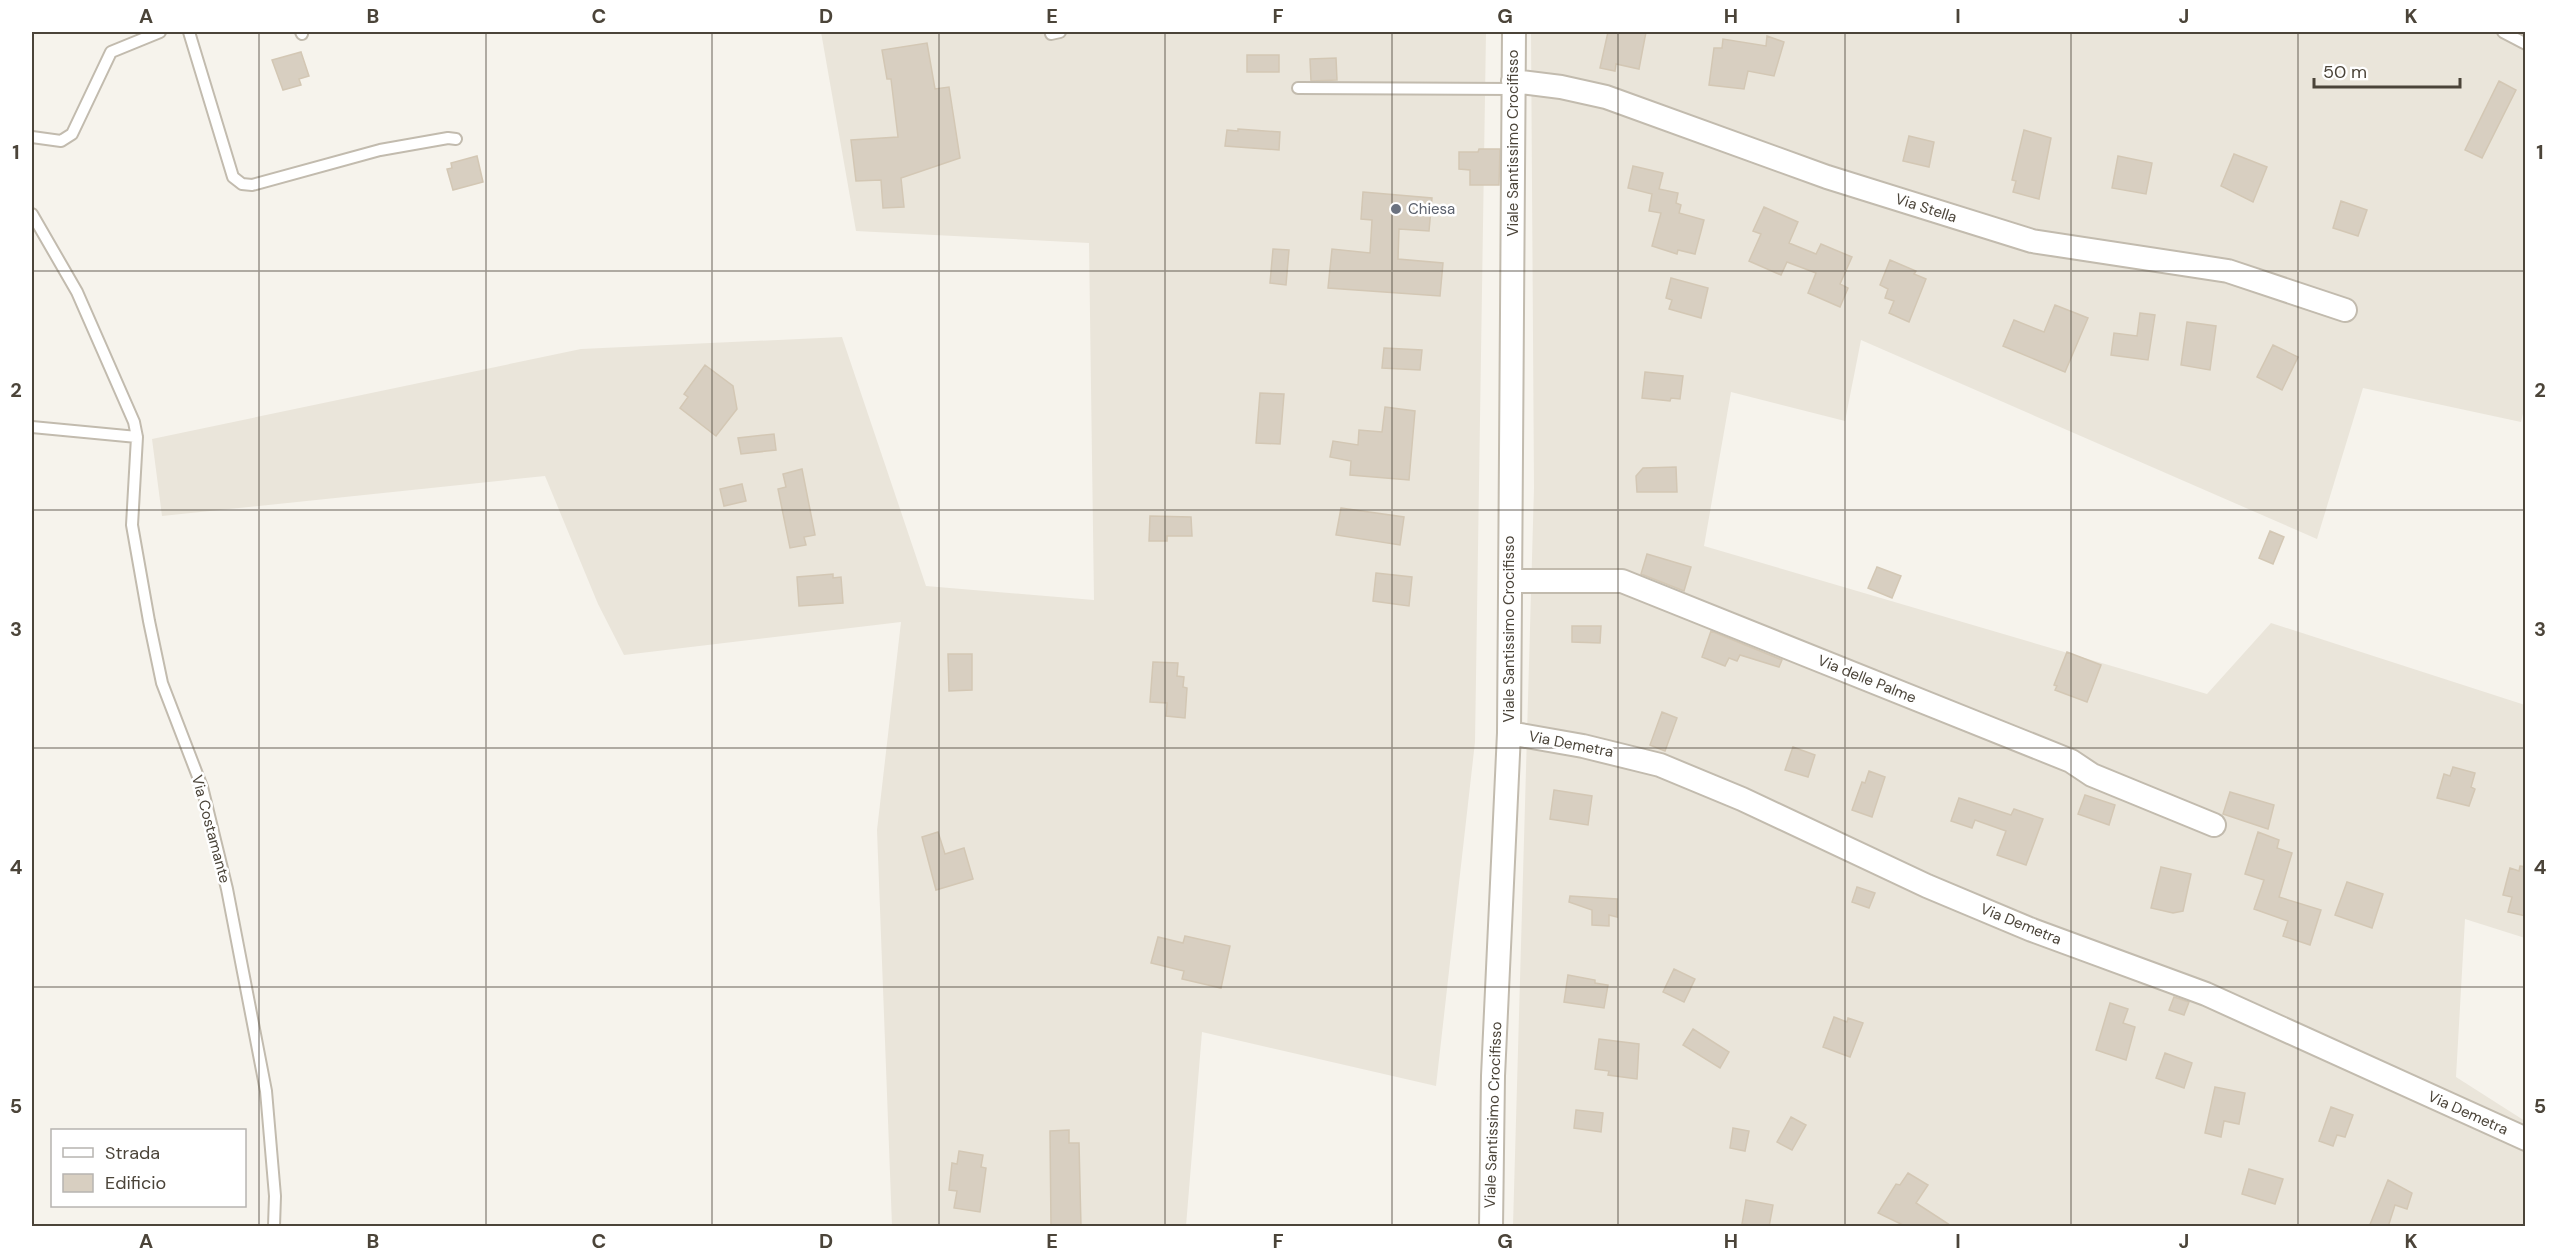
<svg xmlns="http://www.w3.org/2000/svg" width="2557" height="1258" font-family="'DM Sans',sans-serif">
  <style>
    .residential { fill: #eae5da }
    .building { fill: #d8cfc1; stroke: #d3c7b4; stroke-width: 1.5 }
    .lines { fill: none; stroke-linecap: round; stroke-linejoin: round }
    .service-casing { stroke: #c2bbae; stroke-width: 14 }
    .minor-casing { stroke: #c2bbae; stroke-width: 26 }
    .service { stroke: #fff; stroke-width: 10 }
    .minor { stroke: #fff; stroke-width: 22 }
    .grid { fill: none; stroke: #4b4439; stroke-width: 1.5; stroke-opacity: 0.55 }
    .worship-dot { fill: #6b7280; stroke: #fff; stroke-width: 2 }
    .labels { text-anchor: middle; stroke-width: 5; stroke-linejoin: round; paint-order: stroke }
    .street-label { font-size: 15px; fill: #4b4439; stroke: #fff }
    .worship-label { font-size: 15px; fill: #5b616d; stroke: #fff; text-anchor: start }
    .neatline { fill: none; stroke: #4b4439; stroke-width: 2 }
    .grid-label { font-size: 20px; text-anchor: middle; font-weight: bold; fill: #4b4439 }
  </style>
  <rect width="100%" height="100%" fill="#f6f3ec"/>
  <path class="residential" d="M 821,32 L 1486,32 L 1475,742 L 1436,1086 L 1202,1032 L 1186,1226 L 892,1226 L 877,830 L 901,622 L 624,655 L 598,604 L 545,476 L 162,516 L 152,439 L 581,349 L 842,337 L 926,586 L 1094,600 L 1089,243 L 856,231 Z
    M 1531,32 L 2525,32 L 2526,401 L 2521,422 L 2363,388 L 2317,539 L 1861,340 L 1845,421 L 1731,392 L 1704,546 L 2207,694 L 2271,623 L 2525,705 L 2525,938 L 2465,919 L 2456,1077 L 2525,1121 L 2525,1226 L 1513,1226 L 1534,488 Z"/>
  <path class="building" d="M 1608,32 L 1646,32 L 1639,69 L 1616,64 L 1615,71 L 1600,68 Z
    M 1767,36 L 1784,42 L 1774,76 L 1748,71 L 1744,89 L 1709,85 L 1714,48 L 1722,48 L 1723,39 L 1766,46 Z
    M 927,43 L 935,89 L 949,87 L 960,158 L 901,178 L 904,207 L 883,208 L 881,180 L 856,181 L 851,140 L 898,137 L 891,79 L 887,79 L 882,50 Z
    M 301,52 L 309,76 L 299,79 L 301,85 L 283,90 L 272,60 Z
    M 1247,55 L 1279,55 L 1279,72 L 1247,72 Z
    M 1336,58 L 1337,80 L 1311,81 L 1310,59 Z
    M 2499,81 L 2516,90 L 2482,158 L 2465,150 Z
    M 1238,129 L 1280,132 L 1279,150 L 1225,146 L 1227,130 L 1238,131 Z
    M 2024,130 L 2051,138 L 2039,199 L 2013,192 L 2016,181 L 2012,180 Z
    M 1909,136 L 1934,142 L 1929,167 L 1903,161 Z
    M 1479,149 L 1500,149 L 1499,185 L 1470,185 L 1470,170 L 1459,169 L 1459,152 L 1478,152 Z
    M 2234,154 L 2267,167 L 2253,202 L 2221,186 Z
    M 477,156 L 483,182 L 453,190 L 447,169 L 452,168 L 451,163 Z
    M 2118,156 L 2152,163 L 2146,194 L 2112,188 Z
    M 1633,166 L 1663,173 L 1659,189 L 1678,193 L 1676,203 L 1681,205 L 1679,213 L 1704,220 L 1695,254 L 1678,250 L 1677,254 L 1652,246 L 1661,213 L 1649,211 L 1652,194 L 1628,188 Z
    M 1363,192 L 1432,198 L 1429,231 L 1399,229 L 1398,259 L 1443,263 L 1440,296 L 1328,288 L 1332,249 L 1370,253 L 1372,220 L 1361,219 Z
    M 2341,201 L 2367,210 L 2358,236 L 2333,228 Z
    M 1764,207 L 1798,222 L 1789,243 L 1816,254 L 1821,244 L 1852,257 L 1840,284 L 1848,288 L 1840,307 L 1808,293 L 1816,273 L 1787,262 L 1781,275 L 1749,261 L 1761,234 L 1753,231 Z
    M 1273,249 L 1289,250 L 1286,285 L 1270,283 Z
    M 1890,260 L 1916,271 L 1914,274 L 1926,279 L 1909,322 L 1889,313 L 1894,301 L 1885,298 L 1888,289 L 1880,285 Z
    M 1671,278 L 1708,288 L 1701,318 L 1669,309 L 1672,300 L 1666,298 Z
    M 2055,305 L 2088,318 L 2065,372 L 2003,346 L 2014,320 L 2044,332 Z
    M 2140,313 L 2155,315 L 2148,360 L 2111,355 L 2114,333 L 2137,336 Z
    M 2187,322 L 2216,326 L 2210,370 L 2181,365 Z
    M 2273,345 L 2298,357 L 2282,390 L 2257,377 Z
    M 1384,348 L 1422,350 L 1420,370 L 1382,368 Z
    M 705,365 L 733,386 L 737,409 L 716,436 L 680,408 L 688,397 L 684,394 Z
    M 1645,372 L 1683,376 L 1680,399 L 1671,398 L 1670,401 L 1642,398 Z
    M 1260,393 L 1284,394 L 1280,444 L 1256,443 Z
    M 1385,407 L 1415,411 L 1409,480 L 1350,475 L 1351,461 L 1330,457 L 1333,441 L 1358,445 L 1359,430 L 1382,432 Z
    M 774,434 L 776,450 L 741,454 L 738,438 Z
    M 1676,467 L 1677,492 L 1637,492 L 1636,476 L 1643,468 Z
    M 802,469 L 815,535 L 804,537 L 806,545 L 790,548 L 778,489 L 786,487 L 783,474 Z
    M 742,484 L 746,501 L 724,506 L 720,489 Z
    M 1341,508 L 1404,517 L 1400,545 L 1336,535 Z
    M 1150,516 L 1191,517 L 1192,536 L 1167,536 L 1167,541 L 1149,541 Z
    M 2270,531 L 2284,537 L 2273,564 L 2259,558 Z
    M 1647,554 L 1691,567 L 1684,591 L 1641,574 Z
    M 1877,567 L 1901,576 L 1892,598 L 1868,588 Z
    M 1376,573 L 1412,577 L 1409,606 L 1373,601 Z
    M 833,574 L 833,578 L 841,577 L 843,603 L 799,606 L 797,577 Z
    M 1572,626 L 1601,626 L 1600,643 L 1572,642 Z
    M 1711,631 L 1782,660 L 1779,667 L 1740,655 L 1737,661 L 1729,658 L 1725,666 L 1702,657 Z
    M 2067,652 L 2101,665 L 2087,702 L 2055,690 L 2057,686 L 2054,685 Z
    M 948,654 L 972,654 L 972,690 L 949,691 Z
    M 1153,662 L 1178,663 L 1177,676 L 1184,677 L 1183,687 L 1187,688 L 1185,718 L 1166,716 L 1167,703 L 1150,702 Z
    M 1662,712 L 1677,718 L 1665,751 L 1650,745 Z
    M 1793,747 L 1815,755 L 1808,777 L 1785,770 Z
    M 2453,767 L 2475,773 L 2471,787 L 2475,789 L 2469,806 L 2437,798 L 2444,774 L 2450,776 Z
    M 1869,771 L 1885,777 L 1872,817 L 1852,810 L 1862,782 L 1865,783 Z
    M 1554,790 L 1592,796 L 1588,825 L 1550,819 Z
    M 2230,792 L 2274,805 L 2268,829 L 2223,814 Z
    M 2085,795 L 2115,805 L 2109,825 L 2078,814 Z
    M 1959,798 L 2011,815 L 2014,809 L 2043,819 L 2026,865 L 1997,855 L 2006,831 L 1975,820 L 1972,828 L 1951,821 Z
    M 938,832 L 945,854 L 964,848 L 973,879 L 936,890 L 922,837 Z
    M 2258,832 L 2279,840 L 2277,848 L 2292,853 L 2279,897 L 2321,910 L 2310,945 L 2283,936 L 2288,921 L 2254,909 L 2264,880 L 2245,874 Z
    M 2520,866 L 2526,867 L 2526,916 L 2508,912 L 2512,897 L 2503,895 L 2510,868 L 2519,871 Z
    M 2161,867 L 2191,874 L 2183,911 L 2173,913 L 2151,908 Z
    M 2347,882 L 2383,894 L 2372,928 L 2335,915 Z
    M 1857,887 L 1875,893 L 1869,908 L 1852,902 Z
    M 1570,896 L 1617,899 L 1617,917 L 1609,915 L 1609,926 L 1592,925 L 1592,910 L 1569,902 Z
    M 1185,936 L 1230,946 L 1221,988 L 1182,979 L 1184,971 L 1151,963 L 1158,937 L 1183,943 Z
    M 1674,969 L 1695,979 L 1684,1002 L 1663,992 Z
    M 1568,975 L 1595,980 L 1595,983 L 1608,985 L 1604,1008 L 1564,1002 Z
    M 2174,997 L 2189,1002 L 2184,1015 L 2169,1010 Z
    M 2110,1003 L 2128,1009 L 2123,1023 L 2135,1027 L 2126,1060 L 2096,1050 Z
    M 1834,1017 L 1847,1022 L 1848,1018 L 1863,1023 L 1850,1057 L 1823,1047 Z
    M 1693,1029 L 1729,1052 L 1720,1068 L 1683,1045 Z
    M 1599,1039 L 1639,1044 L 1637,1079 L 1608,1075 L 1609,1071 L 1595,1069 Z
    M 2165,1053 L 2192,1063 L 2184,1088 L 2156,1078 Z
    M 2215,1087 L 2245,1093 L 2239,1124 L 2224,1121 L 2221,1137 L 2205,1133 Z
    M 2331,1107 L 2353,1115 L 2345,1137 L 2337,1135 L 2333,1146 L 2319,1141 Z
    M 1576,1110 L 1603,1113 L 1601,1132 L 1574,1128 Z
    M 1791,1117 L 1806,1125 L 1792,1150 L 1777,1142 Z
    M 1733,1128 L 1749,1131 L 1745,1151 L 1730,1148 Z
    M 1069,1130 L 1069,1143 L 1079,1143 L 1081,1227 L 1051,1227 L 1050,1131 Z
    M 959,1151 L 983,1155 L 981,1167 L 986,1168 L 980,1212 L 954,1208 L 957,1191 L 949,1190 L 952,1163 L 957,1164 Z
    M 2249,1169 L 2283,1179 L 2275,1204 L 2242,1194 Z
    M 1908,1173 L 1928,1185 L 1916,1203 L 1953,1227 L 1907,1227 L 1878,1213 L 1896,1184 L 1900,1185 Z
    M 2388,1180 L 2412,1193 L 2407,1209 L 2395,1205 L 2388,1227 L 2369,1227 Z
    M 1746,1200 L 1773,1205 L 1769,1227 L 1742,1224 Z"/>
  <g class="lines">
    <g class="service-casing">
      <path id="service" d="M 189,32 L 233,177 L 242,184 L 252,185 L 380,150 L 448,138 L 456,139
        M 301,32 L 302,34
        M 2503,32 L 2526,44
        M 1051,34 L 1060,32
        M 1298,88 L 1513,89
        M 32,137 L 61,141 L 72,134 L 111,52 L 160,32
        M 32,214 L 77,292 L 134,422 L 137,437 L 132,525 L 149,621 L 162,683 L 202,787 L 227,889 L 266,1091 L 275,1196 L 274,1226
        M 32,427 L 137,437"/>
    </g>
    <g class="minor-casing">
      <path id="minor" d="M 1513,81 L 1561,87 L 1606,97 L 1827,177 L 2032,241 L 2228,271 L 2345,310
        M 1510,581 L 1622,581 L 2071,761 L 2092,775 L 2214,825
        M 1509,733 L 1583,746 L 1660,765 L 1742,799 L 1927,886 L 2032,930 L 2206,994 L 2526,1139
        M 1491,1226 L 1493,1076 L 1509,733 L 1514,32"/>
    </g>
    <use href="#service" class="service"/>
    <use href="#minor" class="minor"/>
  </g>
  <path class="grid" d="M 259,32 L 259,1226M 486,32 L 486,1226M 712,32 L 712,1226M 939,32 L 939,1226M 1165,32 L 1165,1226M 1392,32 L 1392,1226M 1618,32 L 1618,1226M 1845,32 L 1845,1226M 2071,32 L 2071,1226M 2298,32 L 2298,1226M 32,271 L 2526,271M 32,510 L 2526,510M 32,748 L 2526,748M 32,987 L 2526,987"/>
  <circle class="worship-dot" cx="1396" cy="209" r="6"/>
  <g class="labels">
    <g class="street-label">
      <text transform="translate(1513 143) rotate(-90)" y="5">Viale Santissimo Crocifisso</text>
      <text transform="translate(1926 208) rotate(18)" y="5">Via Stella</text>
      <text transform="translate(1509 629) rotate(-90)" y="5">Viale Santissimo Crocifisso</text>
      <text transform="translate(1867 679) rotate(22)" y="5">Via delle Palme</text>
      <text transform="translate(1571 744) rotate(11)" y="5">Via Demetra</text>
      <text transform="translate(211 829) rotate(75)" y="5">Via Costamante</text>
      <text transform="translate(2021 924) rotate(22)" y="5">Via Demetra</text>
      <text transform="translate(2468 1113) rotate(24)" y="5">Via Demetra</text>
      <text transform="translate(1493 1115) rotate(-88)" y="5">Viale Santissimo Crocifisso</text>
    </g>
    <g class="worship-label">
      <text x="1408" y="214">Chiesa</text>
    </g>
  </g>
  <rect width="2557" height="1258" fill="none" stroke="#ffffff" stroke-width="66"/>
  <rect x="51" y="1129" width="195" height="78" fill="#ffffff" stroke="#b7b4b0" stroke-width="1.5"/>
  <rect x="63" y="1148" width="30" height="9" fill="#ffffff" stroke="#b7b4b0" stroke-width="1.5"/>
  <text x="105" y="1159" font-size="18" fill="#4b4439">Strada</text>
  <rect x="63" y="1174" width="30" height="18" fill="#d8cfc1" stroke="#b7b4b0" stroke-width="1.5"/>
  <text x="105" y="1189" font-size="18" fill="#4b4439">Edificio</text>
  <path d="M2314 78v9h146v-9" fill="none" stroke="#4b4439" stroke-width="3"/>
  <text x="2323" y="78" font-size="18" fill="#4b4439" stroke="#ffffff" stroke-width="4.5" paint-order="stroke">50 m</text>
  <rect x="33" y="33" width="2491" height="1192" class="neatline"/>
  <g class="grid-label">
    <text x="146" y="23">A</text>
    <text x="373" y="23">B</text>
    <text x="599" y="23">C</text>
    <text x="826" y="23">D</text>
    <text x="1052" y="23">E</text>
    <text x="1278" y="23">F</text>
    <text x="1505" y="23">G</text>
    <text x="1731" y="23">H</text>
    <text x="1958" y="23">I</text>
    <text x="2184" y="23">J</text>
    <text x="2411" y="23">K</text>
    <text x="16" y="159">1</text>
    <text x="2540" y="159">1</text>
    <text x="16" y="397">2</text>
    <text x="2540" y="397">2</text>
    <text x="16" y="636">3</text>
    <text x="2540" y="636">3</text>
    <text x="16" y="874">4</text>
    <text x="2540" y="874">4</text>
    <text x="16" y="1113">5</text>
    <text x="2540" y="1113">5</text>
    <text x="146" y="1248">A</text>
    <text x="373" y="1248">B</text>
    <text x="599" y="1248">C</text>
    <text x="826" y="1248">D</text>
    <text x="1052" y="1248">E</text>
    <text x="1278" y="1248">F</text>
    <text x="1505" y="1248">G</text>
    <text x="1731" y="1248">H</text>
    <text x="1958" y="1248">I</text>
    <text x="2184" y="1248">J</text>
    <text x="2411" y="1248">K</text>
  </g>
</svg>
